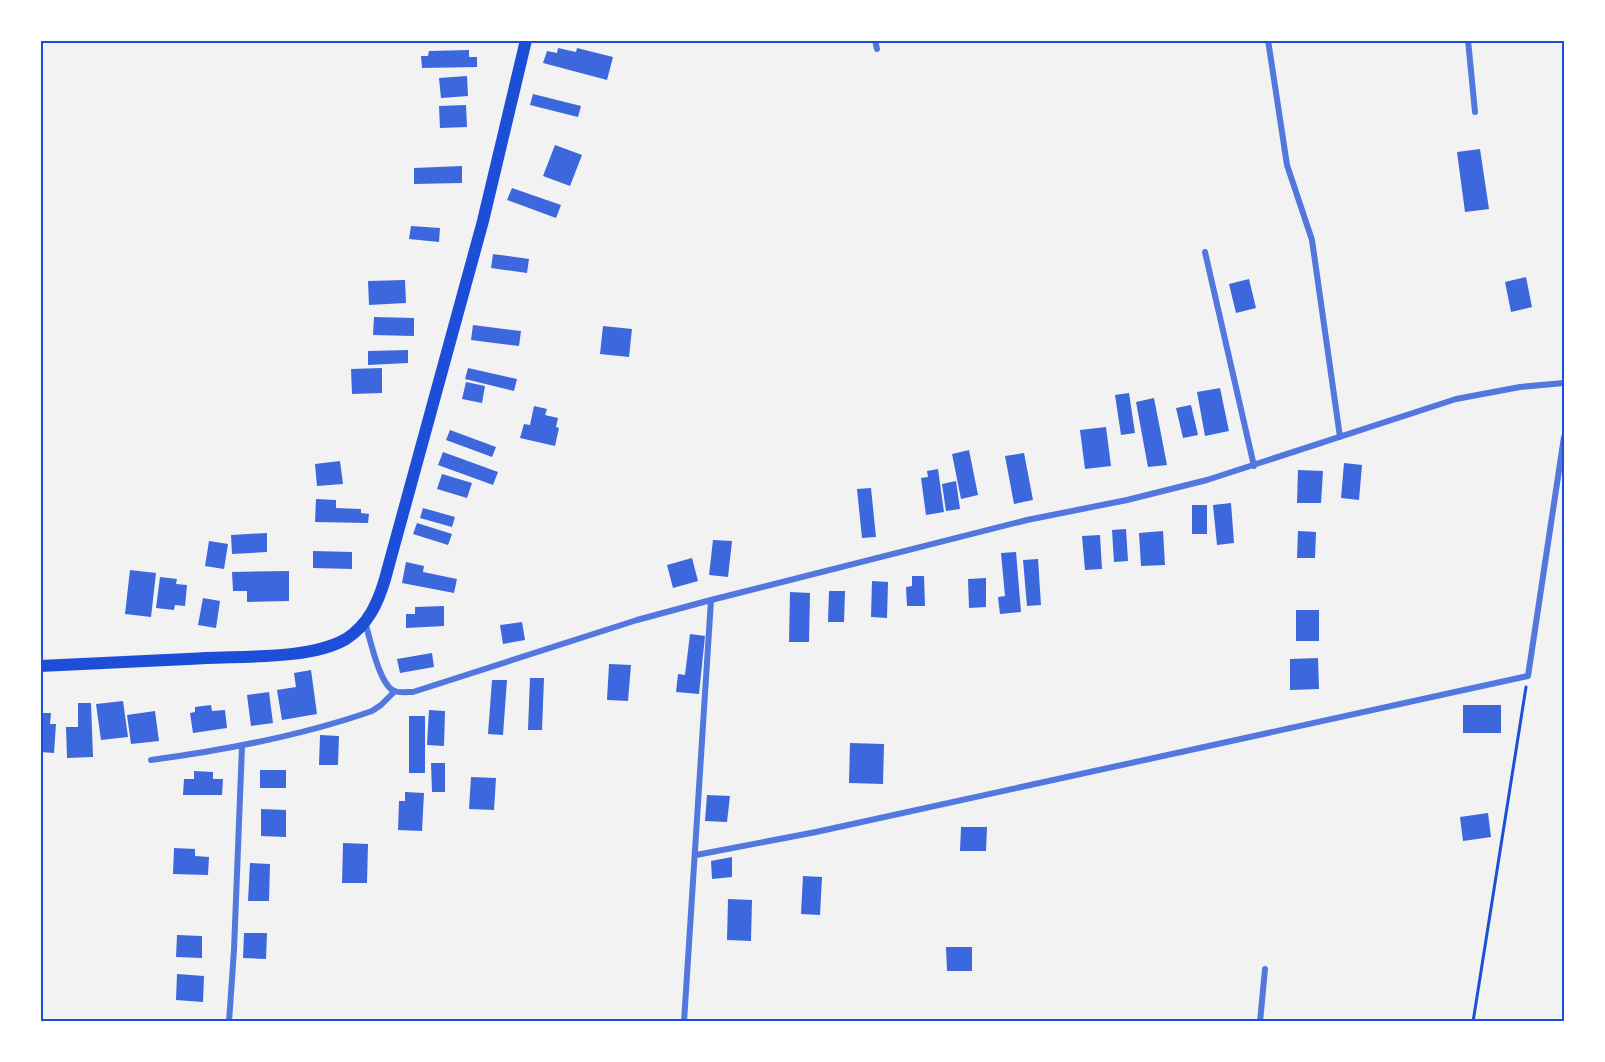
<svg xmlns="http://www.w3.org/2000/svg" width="1605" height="1062" font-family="'Space Grotesk',sans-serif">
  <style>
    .building { fill: #3d67dc }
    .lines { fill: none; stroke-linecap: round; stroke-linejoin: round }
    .path { stroke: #1d4ed8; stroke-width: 3 }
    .minor { stroke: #5277de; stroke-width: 6 }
    .secondary { stroke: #1d4ed8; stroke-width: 12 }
    .neatline { fill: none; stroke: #1d4ed8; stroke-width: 2 }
  </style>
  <rect width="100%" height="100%" fill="#f2f2f2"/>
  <path class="building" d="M 558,48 L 576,52 L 577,48 L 613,57 L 607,80 L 543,63 L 547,51 L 557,53 Z
    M 469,50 L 469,57 L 477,57 L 477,67 L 422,68 L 421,56 L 428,56 L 429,51 Z
    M 467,76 L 468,96 L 441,98 L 439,78 Z
    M 533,94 L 581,106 L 578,117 L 530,105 Z
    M 466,105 L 467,127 L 440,128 L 439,106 Z
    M 555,145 L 582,155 L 570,186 L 543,176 Z
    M 1480,149 L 1489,209 L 1465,212 L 1457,152 Z
    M 462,166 L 462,183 L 414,184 L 414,168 Z
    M 512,188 L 561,205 L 556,218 L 507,200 Z
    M 411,226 L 440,228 L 439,242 L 409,239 Z
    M 493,254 L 529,259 L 527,273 L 491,268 Z
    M 1526,277 L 1532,307 L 1511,312 L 1505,282 Z
    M 1249,279 L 1256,308 L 1236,313 L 1229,284 Z
    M 405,280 L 406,303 L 369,305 L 368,281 Z
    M 374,317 L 414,318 L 414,336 L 373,335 Z
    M 473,325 L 521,331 L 519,346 L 471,340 Z
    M 603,326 L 632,329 L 629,357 L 600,354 Z
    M 408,350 L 408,363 L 368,365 L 368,351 Z
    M 382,368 L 382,393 L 352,394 L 351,369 Z
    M 468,368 L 517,379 L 514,391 L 465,379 Z
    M 466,382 L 485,386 L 482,403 L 462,399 Z
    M 1220,388 L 1229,431 L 1205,436 L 1197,392 Z
    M 1129,393 L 1135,433 L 1121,435 L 1115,395 Z
    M 1154,398 L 1167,465 L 1148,467 L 1136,402 Z
    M 1191,405 L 1198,435 L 1183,438 L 1176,408 Z
    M 534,406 L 547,409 L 545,415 L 558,418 L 556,427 L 559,428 L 555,446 L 520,438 L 524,424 L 530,425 Z
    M 1106,427 L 1111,466 L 1085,469 L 1080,430 Z
    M 450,430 L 496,447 L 492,457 L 446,440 Z
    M 969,450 L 978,495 L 961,499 L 952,454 Z
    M 443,452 L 498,472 L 493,485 L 438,465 Z
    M 1024,453 L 1033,500 L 1014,504 L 1005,456 Z
    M 340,461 L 343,484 L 317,486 L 315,464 Z
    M 1344,463 L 1362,465 L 1359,500 L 1341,498 Z
    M 938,469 L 944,512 L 926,515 L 921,478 L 928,477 L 927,471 Z
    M 1298,470 L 1323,471 L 1321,503 L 1297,503 Z
    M 442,474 L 472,483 L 467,498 L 437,489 Z
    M 956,481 L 960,509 L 946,511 L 942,484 Z
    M 871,488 L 876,537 L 862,538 L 857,489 Z
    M 316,499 L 336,500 L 336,508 L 361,509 L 361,513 L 369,514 L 368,523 L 315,522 Z
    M 1231,503 L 1234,543 L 1217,545 L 1213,505 Z
    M 1192,505 L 1207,505 L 1207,534 L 1192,534 Z
    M 423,508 L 455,517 L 452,527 L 420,518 Z
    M 417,523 L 452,534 L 448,545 L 413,534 Z
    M 1126,529 L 1128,561 L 1114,562 L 1112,530 Z
    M 1163,531 L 1165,565 L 1141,566 L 1139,533 Z
    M 1298,531 L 1316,532 L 1315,558 L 1297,558 Z
    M 267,533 L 267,552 L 232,554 L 231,535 Z
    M 1100,535 L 1102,569 L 1085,570 L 1082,536 Z
    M 713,540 L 732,541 L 728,577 L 709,575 Z
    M 209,541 L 228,544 L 224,569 L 205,566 Z
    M 313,551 L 352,552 L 352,569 L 313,568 Z
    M 1016,552 L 1021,612 L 1000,614 L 998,597 L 1005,596 L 1001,553 Z
    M 692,558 L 698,581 L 673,588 L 667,565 Z
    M 1038,559 L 1041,605 L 1027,606 L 1023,560 Z
    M 406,562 L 424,566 L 423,572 L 457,579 L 454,593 L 402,583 Z
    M 130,570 L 156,573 L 151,617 L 125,614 Z
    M 289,571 L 289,601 L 247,602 L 247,591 L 233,591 L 232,572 Z
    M 912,576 L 924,576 L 925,606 L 907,606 L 906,587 L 912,586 Z
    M 160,577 L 177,579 L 176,584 L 187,585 L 185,606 L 175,605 L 174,610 L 156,608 Z
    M 986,578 L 986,607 L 969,608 L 968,579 Z
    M 872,581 L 888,582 L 887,618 L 871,617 Z
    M 829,591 L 845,591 L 844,622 L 828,622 Z
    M 790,592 L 810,593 L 809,642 L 789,642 Z
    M 203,598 L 220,601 L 216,628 L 198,625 Z
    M 444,606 L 444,626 L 406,628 L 406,614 L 415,614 L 415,607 Z
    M 1296,610 L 1319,610 L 1319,641 L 1296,641 Z
    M 522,622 L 525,640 L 503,644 L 500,625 Z
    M 690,634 L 705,636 L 699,694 L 676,692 L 678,674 L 685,675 Z
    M 432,653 L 434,667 L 400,673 L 397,659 Z
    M 1318,658 L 1319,689 L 1290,690 L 1290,659 Z
    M 609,664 L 631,665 L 628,701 L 607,700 Z
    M 311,670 L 317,714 L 282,720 L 277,690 L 296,687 L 294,673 Z
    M 530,678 L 544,678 L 542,730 L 528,730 Z
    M 492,680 L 507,680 L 503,735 L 488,734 Z
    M 269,692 L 273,723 L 251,726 L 247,695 Z
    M 123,701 L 128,737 L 101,740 L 96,704 Z
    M 78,703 L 91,703 L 93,757 L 67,758 L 66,727 L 78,727 Z
    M 211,705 L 212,711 L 225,710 L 227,728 L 193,733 L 190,713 L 195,712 L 195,707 Z
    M 1463,705 L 1501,705 L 1501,733 L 1463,733 Z
    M 429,710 L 445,711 L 444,746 L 427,745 Z
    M 155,711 L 159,741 L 131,744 L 127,715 Z
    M 40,713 L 51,713 L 50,724 L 56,724 L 54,753 L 40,752 Z
    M 409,716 L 425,716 L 425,773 L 409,773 Z
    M 320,735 L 339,736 L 338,765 L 319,765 Z
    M 850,743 L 884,744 L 883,784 L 849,783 Z
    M 431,763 L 445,763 L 445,792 L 432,792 Z
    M 260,770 L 286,770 L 286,788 L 260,788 Z
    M 194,771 L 213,772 L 213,779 L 223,779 L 222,795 L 183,795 L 184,779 L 194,779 Z
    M 471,777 L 496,778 L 494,810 L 469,809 Z
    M 405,792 L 424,793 L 422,831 L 398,830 L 399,801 L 405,801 Z
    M 707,795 L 730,796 L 727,822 L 705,821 Z
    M 261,809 L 286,810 L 286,837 L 261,836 Z
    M 1488,813 L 1491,837 L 1463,841 L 1460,817 Z
    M 961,827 L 987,827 L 986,851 L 960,851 Z
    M 343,843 L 368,844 L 367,883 L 342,883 Z
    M 174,848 L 195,849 L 195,856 L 209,857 L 208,875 L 173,874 Z
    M 732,857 L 732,877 L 712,879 L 711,861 Z
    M 250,863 L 270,864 L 269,901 L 248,901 Z
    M 803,876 L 822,877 L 820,915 L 801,914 Z
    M 728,899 L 752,900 L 751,941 L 727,940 Z
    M 244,933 L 267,933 L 266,959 L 243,958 Z
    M 177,935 L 202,936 L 202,958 L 176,957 Z
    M 946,947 L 972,947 L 972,971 L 947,971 Z
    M 177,974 L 204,976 L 203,1002 L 176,1000 Z
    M 261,1019 L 276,1019 L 276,1022 L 261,1022 Z"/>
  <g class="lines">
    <path class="path" d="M 1473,1022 L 1526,687"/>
    <path class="minor" d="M 875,40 L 877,49
      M 1268,40 L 1287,165 L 1312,240 L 1340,437
      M 1468,40 L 1475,112
      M 1205,252 L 1254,466
      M 365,622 C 370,638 379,684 394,691 C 400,693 407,692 413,692 L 637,620 L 711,600 L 1027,520 L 1127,500 L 1207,480 L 1456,399 L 1520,387 L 1564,383
      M 151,760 C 226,750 301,736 372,711 L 381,705 L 395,691
      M 696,855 L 816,832 L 1528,676 L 1564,437
      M 229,1022 L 234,950 L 242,746
      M 684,1022 L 711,600
      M 1260,1022 L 1265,969"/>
    <path class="secondary" d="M 40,666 C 96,663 151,661 206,658 C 246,656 312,659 346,639 C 368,625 378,603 385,579 L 483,221 L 526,40"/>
  </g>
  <rect width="1605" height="1062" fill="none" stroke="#ffffff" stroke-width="84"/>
  <rect x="42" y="42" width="1521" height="978" class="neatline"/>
</svg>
